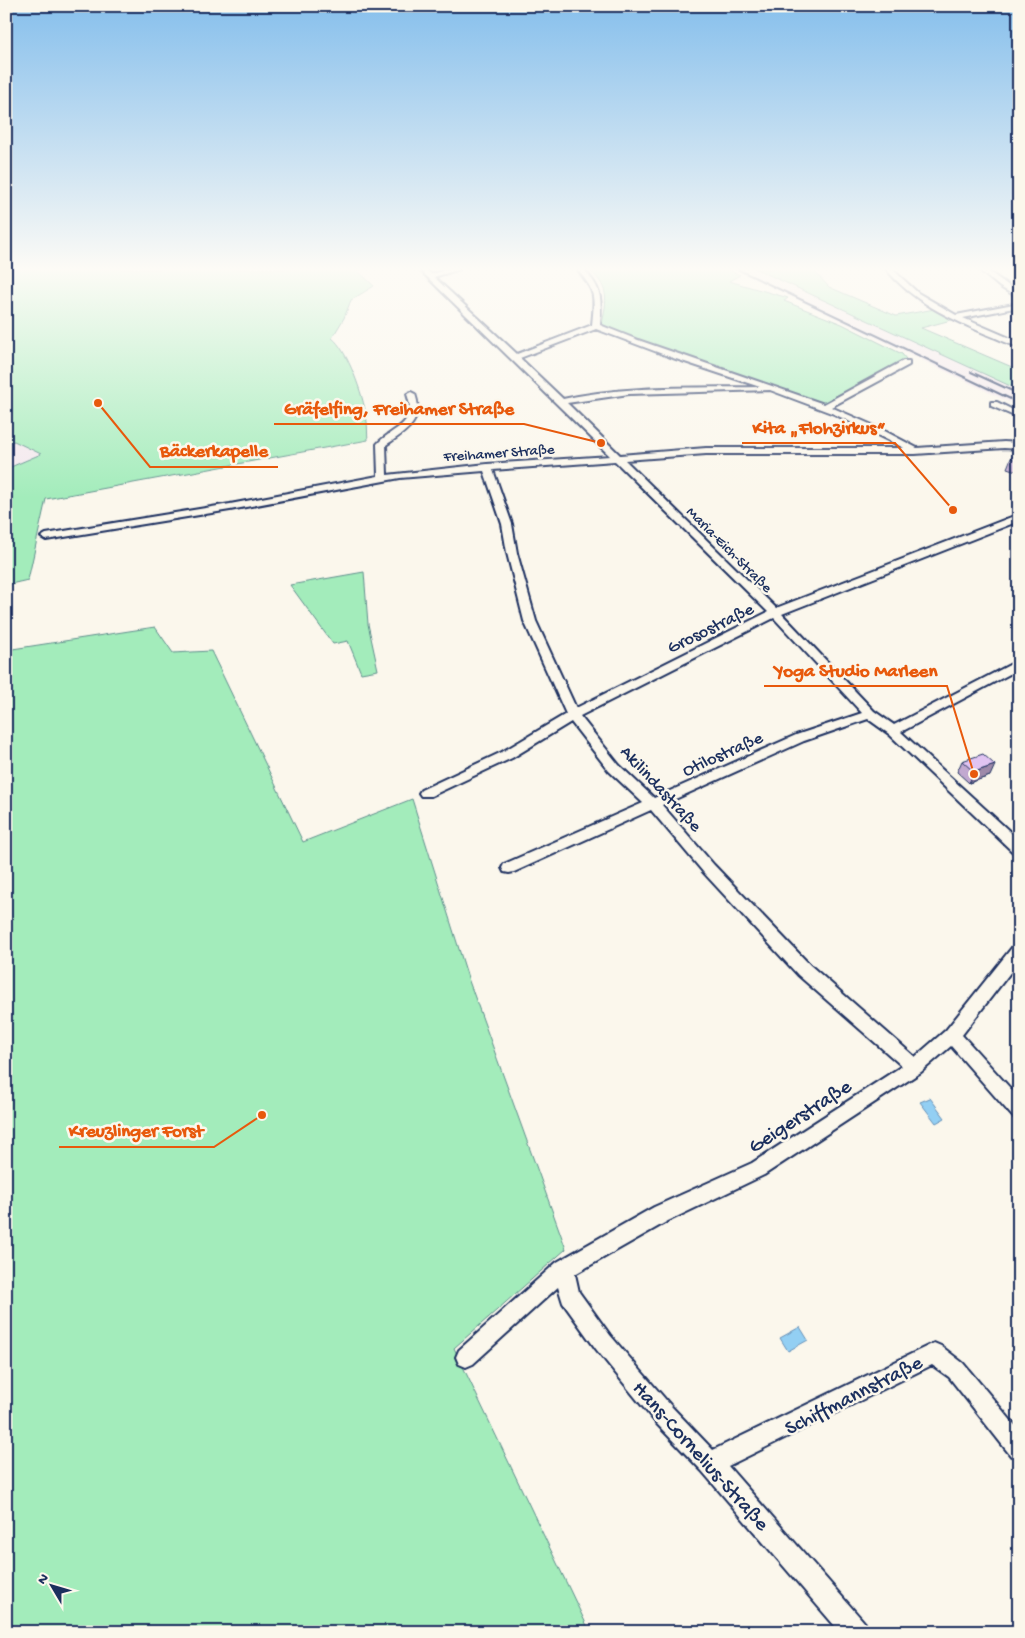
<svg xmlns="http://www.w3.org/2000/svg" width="1025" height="1638" font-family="'Gochi Hand',sans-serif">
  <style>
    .built { fill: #f3e8ee }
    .green { fill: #a3ecbb; stroke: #5f8e8c }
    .water { fill: #93cff3; stroke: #638fb7 }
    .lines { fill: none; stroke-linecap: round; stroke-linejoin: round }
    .minor-casing { stroke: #1b2f5e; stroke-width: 4 }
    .minor { fill: #fbf7ec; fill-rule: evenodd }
    .rail { stroke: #1b2f5e; stroke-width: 2 }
    .wall { fill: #c2a9d0; stroke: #1b2f5e }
    .shaded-wall { fill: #9e89a9; stroke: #1b2f5e }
    .building { fill: #e1c4f2; stroke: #1b2f5e }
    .labels { text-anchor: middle; stroke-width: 5; stroke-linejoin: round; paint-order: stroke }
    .far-street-label { font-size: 15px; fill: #1b2f5e; stroke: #fbf7ec }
    .street-label { font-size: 18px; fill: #1b2f5e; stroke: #fbf7ec }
    .near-street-label { font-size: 21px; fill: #1b2f5e; stroke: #fbf7ec }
    .leader { fill: none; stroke: #e8590c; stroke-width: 2 }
    .callout-dot { fill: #e8590c; stroke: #fbf7ec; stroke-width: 2 }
    .callout-label { font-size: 19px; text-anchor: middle; font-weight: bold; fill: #e8590c; stroke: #fbf7ec; stroke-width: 5; stroke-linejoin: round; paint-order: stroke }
  </style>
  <rect width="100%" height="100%" fill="#fbf7ec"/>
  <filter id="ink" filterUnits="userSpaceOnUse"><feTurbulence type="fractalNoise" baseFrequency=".02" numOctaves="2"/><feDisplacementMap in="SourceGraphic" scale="10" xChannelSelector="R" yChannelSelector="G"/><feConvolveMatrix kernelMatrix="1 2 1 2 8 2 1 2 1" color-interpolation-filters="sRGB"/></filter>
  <g filter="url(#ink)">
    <path class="built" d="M 733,269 L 756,269 L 1019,390 L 1019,407 Z
      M 14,441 L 41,454 L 6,469 L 6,443 Z"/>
    <path class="green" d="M 14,269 L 356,269 L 374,286 L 351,300 L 344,318 L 332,338 C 347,349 364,397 366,416 C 368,424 367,432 368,440 L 46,499 L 28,580 L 6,585 L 6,469 L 41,454 L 14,441 L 6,443 L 6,271 Z
      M 588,269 L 727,269 L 740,275 L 729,281 L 785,297 L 788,298 L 784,301 L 842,324 L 902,354 L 906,359 L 826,403 L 822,403 L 617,332 L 602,324 C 607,299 610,287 588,269 Z
      M 756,269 L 812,269 L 829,287 L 896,316 L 935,309 L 955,319 L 921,328 L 1019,370 L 1019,390 Z
      M 364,572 L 368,624 L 378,670 L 361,673 L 348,641 L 333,644 L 290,585 Z
      M 155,627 L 173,653 L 211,651 L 303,842 L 412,799 L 469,981 L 566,1249 L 454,1348 L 590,1632 L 6,1632 L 6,650 Z"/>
    <path class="water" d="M 930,1098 L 945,1118 L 936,1123 L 920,1102 Z
      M 800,1327 L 808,1340 L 788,1351 L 780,1338 Z"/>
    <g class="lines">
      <g class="minor-casing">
        <path id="minor" d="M 419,269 L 425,269 L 431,274 L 451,269 L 460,269 L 434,277 L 517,354 L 592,325 C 595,296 596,292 577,269 L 583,269 C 602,288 602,299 600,325 L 638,340 L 824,404 L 903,361 L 909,361 L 909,365 L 831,407 L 879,428 L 917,448 L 1004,442 L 1019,443 L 1019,449 L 1004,448 L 915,454 L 706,454 L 625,460 L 776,608 L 1019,514 L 1019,521 L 782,614 L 874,711 L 894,725 L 1019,660 L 1019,669 L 901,732 L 1019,840 L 1019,854 L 1014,853 L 889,734 L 868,719 L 804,741 L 662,805 L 714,865 L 810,965 L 915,1057 L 946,1030 L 1014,945 L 1019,943 L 1019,961 L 962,1035 L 1019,1098 L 1019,1119 L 1013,1117 L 951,1046 L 921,1072 L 764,1175 L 668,1221 L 575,1274 L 579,1292 L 610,1335 L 672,1407 L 713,1450 L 934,1343 L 941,1346 L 963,1363 L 1019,1430 L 1019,1459 L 1011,1456 L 949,1377 L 932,1365 L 728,1466 L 865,1623 L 868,1632 L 840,1632 L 702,1471 L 656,1423 L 596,1349 L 563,1303 L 558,1287 L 473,1364 L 466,1367 L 459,1364 L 456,1357 L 459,1350 L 557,1262 L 654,1207 L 752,1163 L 902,1066 L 798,975 L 704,873 L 651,810 L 514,872 L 509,873 L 504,872 L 502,868 L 504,864 L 643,803 L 609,771 L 571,722 L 512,758 L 431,796 L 421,796 L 419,793 L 421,790 L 502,752 L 566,714 L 524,621 L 507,553 L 502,524 L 484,471 L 400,478 L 230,510 L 46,540 L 41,537 L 46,534 L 230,504 L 378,476 L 377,444 C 393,427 418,425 407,394 L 411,392 L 415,394 C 425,421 405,432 386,445 L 387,475 L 487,464 L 610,456 ZM 596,329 L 673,358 L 760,387 C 694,388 627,385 563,399 L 520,358 ZM 770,390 L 834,414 L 904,448 L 706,448 L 620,455 L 567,403 L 629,394 ZM 615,461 L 768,612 L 576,708 L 536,621 L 517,553 L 512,524 L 493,470 ZM 774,618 L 862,713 L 796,735 L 654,798 L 619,765 L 580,716 Z
          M 886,269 L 892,269 L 918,293 L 956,315 L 1019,303 L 1019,307 L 963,318 L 1019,342 L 1019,347 C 1008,344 997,338 986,334 C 949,318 912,301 886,269 Z
          M 978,269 L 985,269 L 1019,293 L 1019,298 L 1000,287 Z
          M 991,402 L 997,402 L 1019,413 L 1019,418 L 991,406 Z"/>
      </g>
      <use href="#minor" class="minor"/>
      <path class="rail" d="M 737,269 L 1019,403
        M 971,372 L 1019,394"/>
    </g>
    <path class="wall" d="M 1019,451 L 1019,472 L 1007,468 L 1011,458 Z
      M 962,761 L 990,776 L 969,783 L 957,772 Z"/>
    <path class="shaded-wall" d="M 995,765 L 990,776 L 969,783 L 974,772 Z"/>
    <path class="building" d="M 1019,451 L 1019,461 L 1011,458 Z
      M 983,754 L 995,765 L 974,772 L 962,761 Z"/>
  </g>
  <linearGradient id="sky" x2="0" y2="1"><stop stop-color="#86bfec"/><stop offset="0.54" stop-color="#fdfbf6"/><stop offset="1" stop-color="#fdfbf6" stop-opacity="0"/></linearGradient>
  <rect width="1025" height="498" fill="url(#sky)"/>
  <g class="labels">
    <g class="far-street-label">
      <text transform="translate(499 452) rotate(-4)" y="5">Freihamer Straße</text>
      <text transform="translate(730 549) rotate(45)" y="5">Maria-Eich-Straße</text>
    </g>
    <g class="street-label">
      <text transform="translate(710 627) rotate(-26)" y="6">Grosostraße</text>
      <text transform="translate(722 753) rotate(-24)" y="6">Otilostraße</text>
      <text transform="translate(662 788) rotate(47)" y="6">Akilindastraße</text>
    </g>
    <g class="near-street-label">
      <text transform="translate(799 1115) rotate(-33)" y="7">Geigerstraße</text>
      <text transform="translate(853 1394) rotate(-27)" y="7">Schiffmannstraße</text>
      <text transform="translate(702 1455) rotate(48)" y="7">Hans-Cornelius-Straße</text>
    </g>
  </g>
  <path class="leader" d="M601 443L524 424H274M953 510L895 443H742M98 403L150 467H278M974 774L947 686H764M262 1115L214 1147H59"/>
  <g class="callout-dot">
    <circle cx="601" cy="443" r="5"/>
    <circle cx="953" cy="510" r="5"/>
    <circle cx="98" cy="403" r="5"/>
    <circle cx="974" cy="774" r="5"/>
    <circle cx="262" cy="1115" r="5"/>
  </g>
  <g class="callout-label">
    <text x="399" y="414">Gräfelfing, Freihamer Straße</text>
    <text x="819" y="433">Kita „Flohzirkus“</text>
    <text x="214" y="456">Bäckerkapelle</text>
    <text x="856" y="676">Yoga Studio Marleen</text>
    <text x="136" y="1136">Kreuzlinger Forst</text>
  </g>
  <rect width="1025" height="1638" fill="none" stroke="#fbf7ec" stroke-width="25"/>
  <rect x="12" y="12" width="1000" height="1613" fill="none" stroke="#1b2f5e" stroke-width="2" filter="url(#ink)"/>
  <g transform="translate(52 1586) rotate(308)" stroke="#fbf7ec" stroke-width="4" paint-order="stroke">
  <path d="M0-4L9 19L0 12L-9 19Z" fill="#1b2f5e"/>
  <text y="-8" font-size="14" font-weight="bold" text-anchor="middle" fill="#1b2f5e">N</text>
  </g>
</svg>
